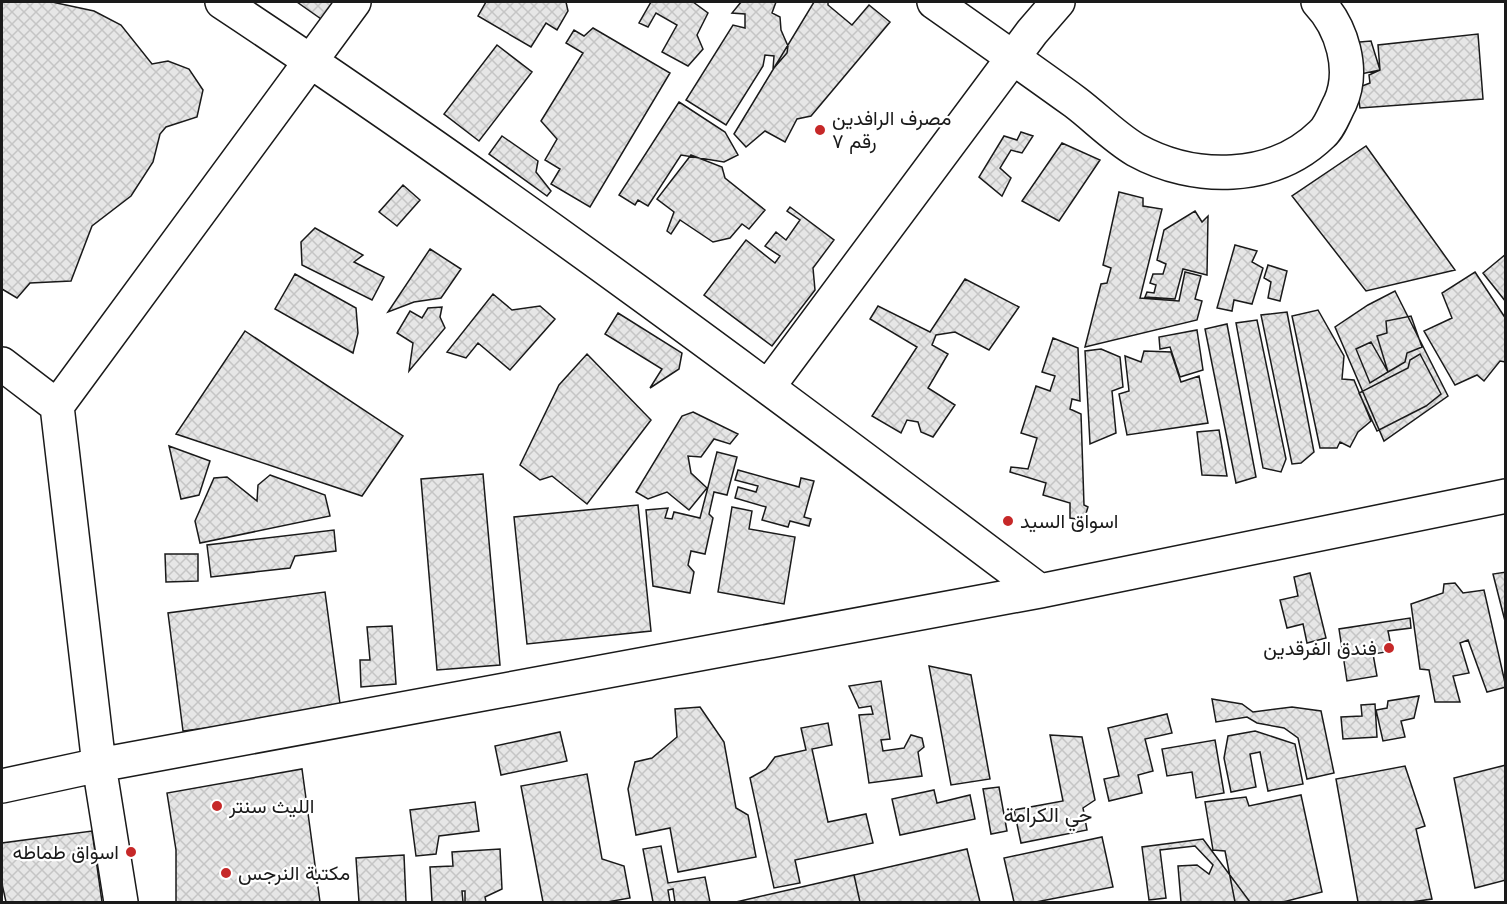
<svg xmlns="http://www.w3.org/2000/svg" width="1507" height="904" font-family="Quicksand,Vazirmatn,sans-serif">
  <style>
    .building { fill: url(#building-cross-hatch); stroke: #1a1a1a; stroke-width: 1.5 }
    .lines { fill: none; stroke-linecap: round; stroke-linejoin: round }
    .street-casing { stroke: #1a1a1a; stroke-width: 36 }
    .street { stroke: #fff; stroke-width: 33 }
    .poi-dot { fill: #c62828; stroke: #fff; stroke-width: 2 }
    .labels { text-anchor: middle; stroke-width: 4.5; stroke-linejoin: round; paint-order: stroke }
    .poi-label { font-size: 20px; fill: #1a1a1a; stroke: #fff; text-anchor: start }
    .neighbourhood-label { font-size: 21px; fill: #1a1a1a; stroke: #fff }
  </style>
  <defs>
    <pattern id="building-cross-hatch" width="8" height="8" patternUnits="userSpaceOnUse" patternTransform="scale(1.5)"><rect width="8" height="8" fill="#e6e6e6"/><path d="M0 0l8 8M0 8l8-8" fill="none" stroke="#c5c5c5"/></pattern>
  </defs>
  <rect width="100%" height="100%" fill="#fff"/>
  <path class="building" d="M 2,2 L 52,2 L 94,11 L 121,25 L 152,64 L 168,61 L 189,69 L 203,90 L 197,117 L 166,127 L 160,134 L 153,162 L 131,196 L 92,226 L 71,281 L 30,283 L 17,298 L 2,289 Z
    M 297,2 L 338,2 L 324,21 Z
    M 486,2 L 566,2 L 568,11 L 557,30 L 546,23 L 531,47 L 478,16 Z
    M 651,2 L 693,2 L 708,13 L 697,35 L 703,49 L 688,66 L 662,52 L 677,25 L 656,13 L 648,27 L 639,23 Z
    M 741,2 L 776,2 L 772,13 L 780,17 L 781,30 L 788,46 L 787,53 L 773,69 L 774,56 L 765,55 L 763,66 L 726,125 L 686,100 L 733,25 L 745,28 L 745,14 L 732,13 Z
    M 814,2 L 828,2 L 828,5 L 852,25 L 869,5 L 890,22 L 811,116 L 797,119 L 785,142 L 765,131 L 746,147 L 734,134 Z
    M 593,28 L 670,73 L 590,207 L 551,184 L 560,169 L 545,160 L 557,139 L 541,121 L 583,53 L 566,43 L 574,30 L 584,36 Z
    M 1478,34 L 1483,99 L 1360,108 L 1357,88 L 1370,83 L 1369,75 L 1380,70 L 1378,45 Z
    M 1371,41 L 1380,70 L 1351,76 L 1348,43 Z
    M 497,45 L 532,72 L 479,141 L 444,114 Z
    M 679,102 L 725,132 L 738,155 L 724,162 L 681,155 L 648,206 L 638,200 L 635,205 L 619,195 Z
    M 1021,132 L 1033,136 L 1022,153 L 1011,150 L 1000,168 L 1011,178 L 1002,196 L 979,177 L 1004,136 L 1017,140 Z
    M 502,136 L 538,161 L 536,172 L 551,191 L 547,196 L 489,154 Z
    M 1062,143 L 1100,160 L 1059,221 L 1022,201 Z
    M 1366,146 L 1455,270 L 1366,291 L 1292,196 Z
    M 691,155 L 722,167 L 725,178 L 765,210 L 749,229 L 742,224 L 730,238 L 713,242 L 680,220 L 671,234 L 667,231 L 674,212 L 657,199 Z
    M 403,185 L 420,200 L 397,226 L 379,212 Z
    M 1119,192 L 1143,198 L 1143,206 L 1162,209 L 1140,298 L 1179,301 L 1185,272 L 1201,276 L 1195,299 L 1202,301 L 1197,320 L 1085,347 L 1101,284 L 1107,283 L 1111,268 L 1103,265 Z
    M 790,207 L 834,240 L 813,268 L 815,290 L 772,346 L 704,295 L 746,240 L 775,263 L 780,256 L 765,246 L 776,232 L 786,240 L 800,220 L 787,211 Z
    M 1195,211 L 1202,222 L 1208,216 L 1207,275 L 1183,269 L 1175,299 L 1145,297 L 1147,292 L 1154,293 L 1156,285 L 1150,283 L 1153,274 L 1163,274 L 1166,264 L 1157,260 L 1164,230 Z
    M 315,228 L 363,255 L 354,262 L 384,277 L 372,300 L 302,265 L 301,242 Z
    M 1235,245 L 1257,251 L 1252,262 L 1263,268 L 1252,304 L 1234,300 L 1232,311 L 1217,308 Z
    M 430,249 L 461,269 L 441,298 L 414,302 L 388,312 Z
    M 1506,254 L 1506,302 L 1483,273 Z
    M 1268,265 L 1287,271 L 1280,301 L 1268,298 L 1271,282 L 1264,278 Z
    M 1475,272 L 1506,319 L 1506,362 L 1500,361 L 1484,381 L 1477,375 L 1455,385 L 1424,331 L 1452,318 L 1442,293 Z
    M 295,274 L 356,308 L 358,333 L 353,353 L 275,309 Z
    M 965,279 L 1019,307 L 989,350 L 955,332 L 936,335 L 932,345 L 948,354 L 928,388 L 955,405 L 933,437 L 921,432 L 918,422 L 907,420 L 901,433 L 872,416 L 917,347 L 870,319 L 878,306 L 930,332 Z
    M 1395,291 L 1448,396 L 1384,441 L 1335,327 L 1368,305 Z
    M 493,294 L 512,310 L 540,306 L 555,319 L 510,370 L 478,343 L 466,358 L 447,352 Z
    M 442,307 L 440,317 L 445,328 L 409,371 L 413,343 L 397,333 L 410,311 L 422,318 L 428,308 Z
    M 1318,310 L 1344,356 L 1342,379 L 1354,380 L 1371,421 L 1358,432 L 1350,447 L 1340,442 L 1337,448 L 1320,448 L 1292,316 Z
    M 1287,312 L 1314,452 L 1301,463 L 1292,464 L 1261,315 Z
    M 618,313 L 682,353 L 679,369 L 650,388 L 662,369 L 605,334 Z
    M 1411,316 L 1422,347 L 1407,353 L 1405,362 L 1388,372 L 1377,336 L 1387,333 L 1386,321 Z
    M 1257,320 L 1286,459 L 1281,472 L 1263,468 L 1236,323 Z
    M 1227,324 L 1256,477 L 1236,483 L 1205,329 Z
    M 1197,330 L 1203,370 L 1180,377 L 1170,347 L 1160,349 L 1159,337 Z
    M 245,331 L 403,436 L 362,496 L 176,434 Z
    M 1053,338 L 1078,348 L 1080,401 L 1072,399 L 1070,409 L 1081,414 L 1084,505 L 1088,507 L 1084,520 L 1070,518 L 1070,503 L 1043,495 L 1046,483 L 1010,472 L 1011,467 L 1028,469 L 1037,438 L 1021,433 L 1036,386 L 1050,391 L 1055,376 L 1042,372 Z
    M 1371,342 L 1388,372 L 1370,383 L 1356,349 Z
    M 1101,349 L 1120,357 L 1123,387 L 1112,391 L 1116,433 L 1090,444 L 1085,351 Z
    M 1144,351 L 1171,352 L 1181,382 L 1199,376 L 1208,423 L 1127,435 L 1119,394 L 1129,391 L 1125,356 L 1141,362 Z
    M 587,354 L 651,420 L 587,504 L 552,476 L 540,480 L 520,465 L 559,385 Z
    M 1420,354 L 1441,394 L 1426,406 L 1377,431 L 1359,393 L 1408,368 L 1410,360 Z
    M 693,412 L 738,434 L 730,444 L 714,439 L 701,457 L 688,456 L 691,473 L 707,488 L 689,510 L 667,492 L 648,499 L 636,492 L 682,416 Z
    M 1219,430 L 1227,476 L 1202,475 L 1197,432 Z
    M 169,446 L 210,461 L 199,495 L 181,499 Z
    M 717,452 L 737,457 L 727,495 L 714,492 L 709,514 L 713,518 L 705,554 L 691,551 L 688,565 L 694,572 L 690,593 L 653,586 L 646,510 L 668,508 L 665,518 L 672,519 L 674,512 L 700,518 Z
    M 738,470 L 799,487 L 801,478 L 814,481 L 804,517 L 811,519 L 809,526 L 790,521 L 788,527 L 762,520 L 766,507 L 735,498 L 738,487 L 756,492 L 758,486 L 735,480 Z
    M 483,474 L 500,665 L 437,670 L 421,479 Z
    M 270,475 L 325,495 L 330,516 L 200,543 L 195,521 L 214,478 L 227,477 L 257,501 L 258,485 Z
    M 638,505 L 651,631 L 527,644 L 514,517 Z
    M 732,507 L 752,511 L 749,529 L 795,537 L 784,604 L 718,592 Z
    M 334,530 L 336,551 L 295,556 L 290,568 L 211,577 L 207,545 Z
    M 165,554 L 198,554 L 198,581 L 166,582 Z
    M 1506,572 L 1506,625 L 1493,574 Z
    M 1310,573 L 1326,638 L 1307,643 L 1303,624 L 1287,628 L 1280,600 L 1298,596 L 1294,577 Z
    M 1455,583 L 1463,593 L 1484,590 L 1506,687 L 1487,692 L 1468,640 L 1460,643 L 1469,673 L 1453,676 L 1460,702 L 1435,702 L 1429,670 L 1420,669 L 1411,604 L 1443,593 L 1444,584 Z
    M 325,592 L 341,711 L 183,731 L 168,613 Z
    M 1410,618 L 1411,628 L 1388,631 L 1392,651 L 1373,654 L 1377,676 L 1347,681 L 1339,629 Z
    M 392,626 L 396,684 L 361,687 L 360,660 L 370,660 L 367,627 Z
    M 929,666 L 971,675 L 990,779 L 951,785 Z
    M 881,681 L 890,739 L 881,740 L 883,751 L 904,748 L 911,735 L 922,738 L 924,747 L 918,752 L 922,776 L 869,783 L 859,715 L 873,714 L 871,706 L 859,708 L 849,686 Z
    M 1419,696 L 1414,718 L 1401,721 L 1405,737 L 1383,741 L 1376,710 L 1387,708 L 1388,701 Z
    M 1212,699 L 1242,704 L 1253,712 L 1292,707 L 1321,711 L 1334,773 L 1307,779 L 1298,738 L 1284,728 L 1257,723 L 1247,717 L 1216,722 Z
    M 1375,704 L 1377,737 L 1343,739 L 1341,717 L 1362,716 L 1361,705 Z
    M 700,707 L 724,742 L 736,808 L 748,815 L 756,857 L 678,872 L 670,828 L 636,835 L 628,789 L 635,762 L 652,758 L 677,737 L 675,709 Z
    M 1167,714 L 1172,733 L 1145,739 L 1153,771 L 1138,775 L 1142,793 L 1109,801 L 1104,779 L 1119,776 L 1108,728 Z
    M 828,723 L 832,745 L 812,749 L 828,822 L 866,814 L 873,843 L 795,860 L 800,883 L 774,888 L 750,778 L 766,769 L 775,757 L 806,750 L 801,728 Z
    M 1255,731 L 1295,744 L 1303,784 L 1268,791 L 1260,752 L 1250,754 L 1256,787 L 1231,792 L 1224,758 L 1228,736 Z
    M 560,732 L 567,761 L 501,775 L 495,746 Z
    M 1050,735 L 1082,737 L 1095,800 L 1083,808 L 1087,830 L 1021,843 L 1014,810 L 1063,801 Z
    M 1215,740 L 1224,793 L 1196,798 L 1192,772 L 1167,776 L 1162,749 Z
    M 1506,765 L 1506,880 L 1475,888 L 1454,778 Z
    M 1405,766 L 1425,826 L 1416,829 L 1432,899 L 1411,902 L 1358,902 L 1336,779 Z
    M 302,769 L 320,902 L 176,902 L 176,850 L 167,793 Z
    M 587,774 L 602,859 L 624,866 L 630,898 L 607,902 L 543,902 L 521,786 Z
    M 999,787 L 1007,831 L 991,834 L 983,789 Z
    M 934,790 L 937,803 L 970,795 L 975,819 L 900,835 L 892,799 Z
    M 1301,795 L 1322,892 L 1283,902 L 1235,902 L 1225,851 L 1213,850 L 1205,802 L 1246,797 L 1249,806 Z
    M 475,802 L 479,831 L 439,836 L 436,854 L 416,856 L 410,810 Z
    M 92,831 L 102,902 L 6,902 L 2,884 L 2,843 Z
    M 1102,837 L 1113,887 L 1036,902 L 1014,902 L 1004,858 Z
    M 1203,839 L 1250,902 L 1181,902 L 1178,866 L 1197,865 L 1209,874 L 1213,865 L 1195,846 L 1160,850 L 1166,898 L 1149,900 L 1142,847 Z
    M 661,846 L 668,883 L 705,877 L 710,902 L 675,902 L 673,889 L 668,890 L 670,902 L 653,902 L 643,849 Z
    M 500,849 L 502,889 L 485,897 L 486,902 L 465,902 L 465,891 L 462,891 L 463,902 L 432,902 L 430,867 L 453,866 L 452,852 Z
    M 967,849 L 980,902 L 860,902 L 854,875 Z
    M 404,855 L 406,902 L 359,902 L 356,858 Z
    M 854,875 L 860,902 L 736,902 Z"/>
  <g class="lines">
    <g class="street-casing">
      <path id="street" d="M 222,2 C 502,187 772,389 1040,591
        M 934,2 C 981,35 1028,68 1075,102 C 1095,117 1114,137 1136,150 C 1194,182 1273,182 1322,134 C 1330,127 1335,112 1340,103 C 1355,70 1342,27 1318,2
        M 2,364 L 57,406
        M 768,387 L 1032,32 L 1058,2
        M 2,786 L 99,765 L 1040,591 L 1506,496
        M 121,902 L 99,765 L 57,406 L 354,2"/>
    </g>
    <use href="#street" class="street"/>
  </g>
  <g class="poi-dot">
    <circle cx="820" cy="130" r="6"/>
    <circle cx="1008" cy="521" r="6"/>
    <circle cx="1389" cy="648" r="6"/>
    <circle cx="217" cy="806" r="6"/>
    <circle cx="131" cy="852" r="6"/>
    <circle cx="226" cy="873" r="6"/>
  </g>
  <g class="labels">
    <g class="poi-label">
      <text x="832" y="125">مصرف الرافدين<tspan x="832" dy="23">رقم ٧</tspan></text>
      <text x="1020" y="528">اسواق السيد</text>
      <text x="1377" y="655" text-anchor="end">فندق الفرقدين</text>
      <text x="229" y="813">الليث سنتر</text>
      <text x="119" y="859" text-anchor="end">اسواق طماطه</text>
      <text x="238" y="880">مكتبة النرجس</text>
    </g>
    <g class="neighbourhood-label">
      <text x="1048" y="822">حي الكرامة</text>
    </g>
  </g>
  <rect width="1507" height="904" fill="none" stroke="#1a1a1a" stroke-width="6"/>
</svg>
